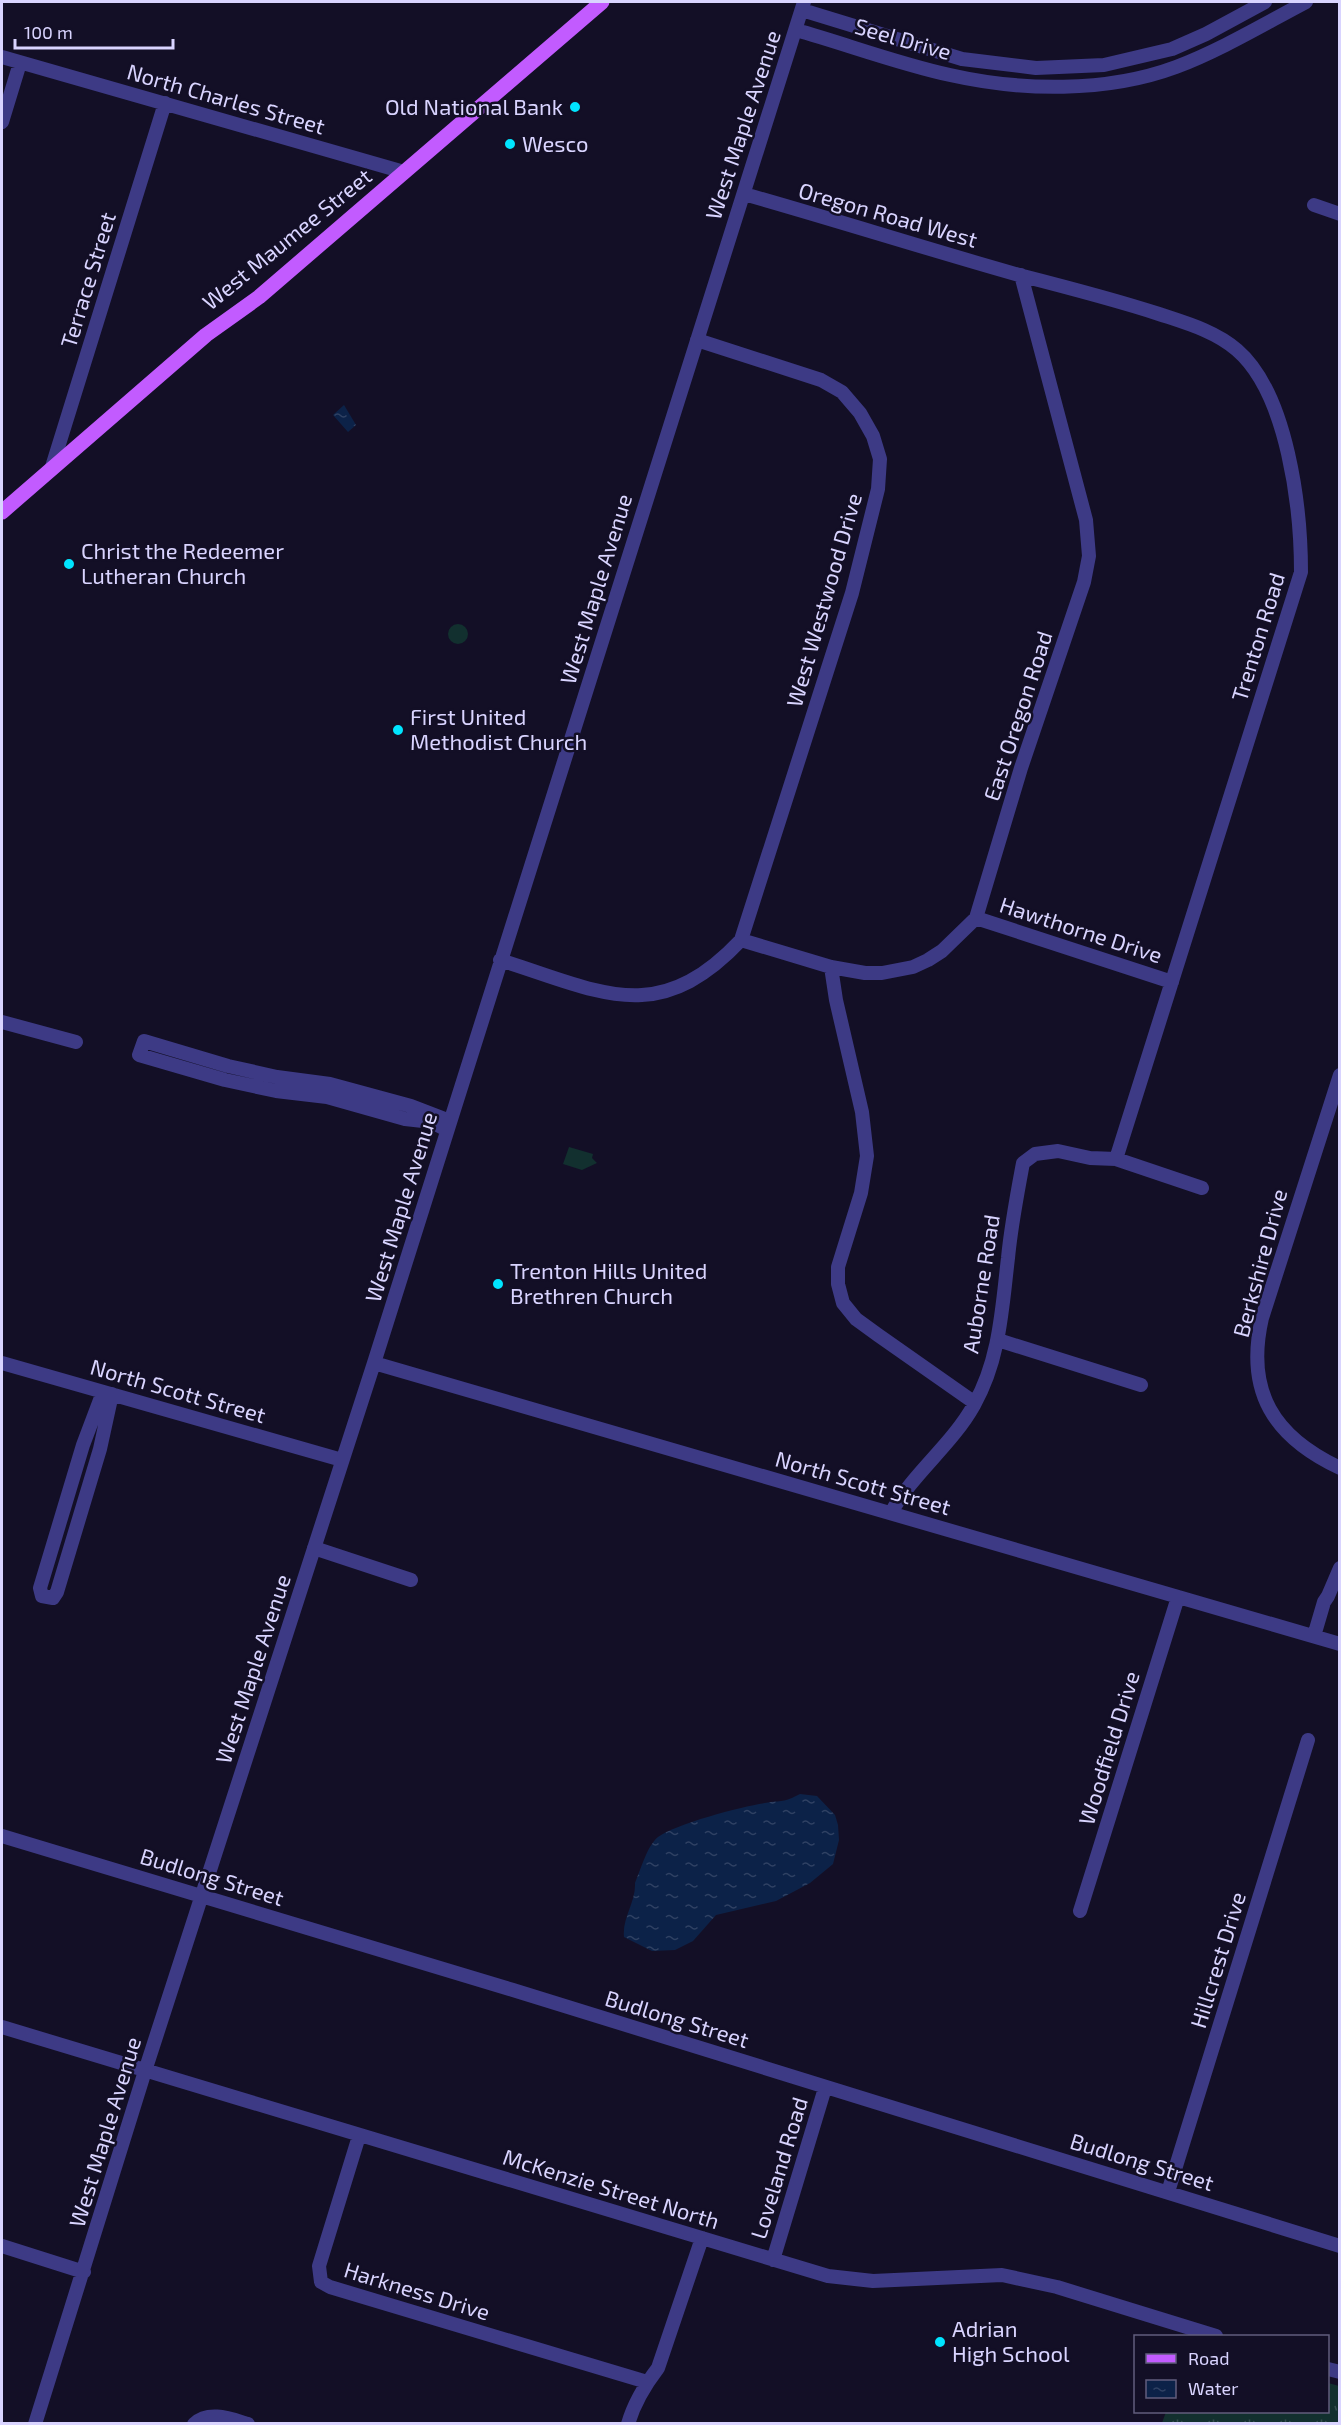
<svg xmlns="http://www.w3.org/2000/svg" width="1341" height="2425" font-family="'Exo 2',sans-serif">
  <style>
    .grass { fill: url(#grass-tufts) }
    .park { fill: #12302f }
    .water { fill: url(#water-ripples) }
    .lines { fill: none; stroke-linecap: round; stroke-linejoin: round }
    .minor { stroke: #3d3a85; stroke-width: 14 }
    .major { stroke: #c25bff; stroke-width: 15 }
    .poi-dot { fill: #00e5ff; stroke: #130f26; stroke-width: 2 }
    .labels { text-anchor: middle; stroke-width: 5; stroke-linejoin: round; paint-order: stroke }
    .street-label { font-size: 22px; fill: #d9d4ff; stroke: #130f26 }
    .poi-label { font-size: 22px; fill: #d9d4ff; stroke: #130f26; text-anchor: start }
  </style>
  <defs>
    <pattern id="grass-tufts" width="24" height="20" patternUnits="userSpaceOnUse" patternTransform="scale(1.5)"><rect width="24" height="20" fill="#12302f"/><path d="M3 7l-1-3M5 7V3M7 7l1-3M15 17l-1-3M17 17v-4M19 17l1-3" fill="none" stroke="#344d4e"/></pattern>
    <pattern id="water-ripples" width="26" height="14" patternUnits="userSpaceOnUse" patternTransform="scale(1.5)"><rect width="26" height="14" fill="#0c2248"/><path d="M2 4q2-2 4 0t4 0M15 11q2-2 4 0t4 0" fill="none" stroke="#2f4163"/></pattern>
  </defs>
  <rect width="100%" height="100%" fill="#130f26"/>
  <path class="grass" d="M 1328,2383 L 1339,2386 L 1339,2423 L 1162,2423 L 1166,2412 L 1328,2412 Z"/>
  <path class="park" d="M448 634a10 10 0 1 1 20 0a10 10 0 1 1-20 0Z
    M 569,1147 L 593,1154 L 592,1158 L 597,1163 L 582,1170 L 563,1164 Z"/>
  <path class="water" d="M 344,405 L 356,425 L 348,432 L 333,415 Z
    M 800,1794 L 817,1796 L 835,1815 L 838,1825 L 839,1840 L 833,1864 L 810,1883 L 776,1901 L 716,1915 L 693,1941 L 675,1950 L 652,1951 L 624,1937 C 622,1918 636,1902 635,1883 C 641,1869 647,1846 658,1837 C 675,1824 743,1806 765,1803 C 783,1800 783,1803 800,1794 Z"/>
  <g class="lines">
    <path class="minor" d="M 802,10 L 962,59 L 1036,68 L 1104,65 L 1172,49 L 1206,34 L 1265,2
      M 796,30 C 846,44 899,64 950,75 C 1021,91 1106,93 1176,67 C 1221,50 1264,24 1306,2
      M 2,57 L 404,172
      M 2,122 L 20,63
      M 744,194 C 836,220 927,249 1019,275 C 1066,287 1113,299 1159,314 C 1186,323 1215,331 1237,350 C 1288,394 1301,509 1301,572 L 1116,1159
      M 1314,205 L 1340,214
      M 51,470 L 165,103
      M 976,918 L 1172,982
      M 741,940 L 831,967 L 865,973 L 882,973 L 913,967 L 928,960 L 942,951 L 976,918 L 1021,768 L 1084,582 L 1089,556 L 1086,520 L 1021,275
      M 500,960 C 600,991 657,1029 741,940 L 852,593 L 878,489 L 880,459 L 873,436 L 860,413 L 842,392 L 821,380 L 697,340
      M 831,967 L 836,1000 L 862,1112 L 867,1156 L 861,1193 L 838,1267 L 838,1284 L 843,1303 L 856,1319 L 878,1335 L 975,1403
      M 2,1022 L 76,1042
      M 1340,1075 L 1262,1318 C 1245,1392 1274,1437 1340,1468
      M 447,1130 L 432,1122 L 405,1119 L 327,1097 L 276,1091 L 225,1080 L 139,1055 L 144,1041 L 228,1066 L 277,1077 L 330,1084 L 411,1106 L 450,1121
      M 998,1340 L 1141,1385
      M 2,1363 L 342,1460
      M 374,1363 L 1340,1644
      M 103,1392 L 83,1445 L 40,1588 L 42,1596 L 53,1598 L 57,1592 L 100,1449 L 112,1394
      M 891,1513 C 913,1473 951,1446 974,1405 C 1000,1359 1002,1308 1008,1258 C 1011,1226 1017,1195 1023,1163 L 1035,1154 L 1058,1151 L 1090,1158 L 1116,1159 L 1202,1188
      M 314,1548 L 411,1580
      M 1314,1636 L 1324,1602 L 1328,1596 L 1340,1568
      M 2,1836 L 513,1990 L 1340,2246
      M 1080,1911 L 1178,1597
      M 2,2027 L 828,2276 L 873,2281 L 1002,2275 L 1057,2287 L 1216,2336
      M 359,2136 L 319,2266 L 321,2282 L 330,2287 L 647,2382
      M 1168,2192 L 1308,1740
      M 2,2246 L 84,2272
      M 773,2260 L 825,2088
      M 1328,2369 L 1340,2372
      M 35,2424 L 145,2071 L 374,1363 L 804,2
      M 194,2424 C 209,2410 231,2419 248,2424
      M 628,2424 C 634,2403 645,2385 658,2368 L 702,2238"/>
    <path class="major" d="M 2,512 L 206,335 L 259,297 L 602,2"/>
  </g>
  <g class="poi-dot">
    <circle cx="575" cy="107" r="6"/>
    <circle cx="510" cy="144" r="6"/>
    <circle cx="69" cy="564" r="6"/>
    <circle cx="398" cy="730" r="6"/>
    <circle cx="498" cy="1284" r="6"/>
    <circle cx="940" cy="2342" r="6"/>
  </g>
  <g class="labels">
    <g class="street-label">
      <text transform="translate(903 39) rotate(16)" y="8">Seel Drive</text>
      <text transform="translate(226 99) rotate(16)" y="8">North Charles Street</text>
      <text transform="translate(743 125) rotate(-72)" y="8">West Maple Avenue</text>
      <text transform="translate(888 215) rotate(16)" y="8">Oregon Road West</text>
      <text transform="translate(287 239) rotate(-39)" y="8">West Maumee Street</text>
      <text transform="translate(88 280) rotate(-73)" y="8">Terrace Street</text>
      <text transform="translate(596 589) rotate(-73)" y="8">West Maple Avenue</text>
      <text transform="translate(824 600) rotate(-74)" y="8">West Westwood Drive</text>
      <text transform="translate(1258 637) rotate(-73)" y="8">Trenton Road</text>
      <text transform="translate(1018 716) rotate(-72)" y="8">East Oregon Road</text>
      <text transform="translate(1081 930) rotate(18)" y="8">Hawthorne Drive</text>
      <text transform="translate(401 1207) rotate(-73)" y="8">West Maple Avenue</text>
      <text transform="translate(1260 1263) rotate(-75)" y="8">Berkshire Drive</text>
      <text transform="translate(981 1284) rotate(-81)" y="8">Auborne Road</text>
      <text transform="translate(178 1391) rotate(16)" y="8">North Scott Street</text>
      <text transform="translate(863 1483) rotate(16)" y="8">North Scott Street</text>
      <text transform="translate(253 1669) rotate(-72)" y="8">West Maple Avenue</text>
      <text transform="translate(1109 1748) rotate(-73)" y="8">Woodfield Drive</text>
      <text transform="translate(212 1877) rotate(17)" y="8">Budlong Street</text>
      <text transform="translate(1218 1960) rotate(-73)" y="8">Hillcrest Drive</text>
      <text transform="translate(677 2019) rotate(17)" y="8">Budlong Street</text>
      <text transform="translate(105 2132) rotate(-73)" y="8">West Maple Avenue</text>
      <text transform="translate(1142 2162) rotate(17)" y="8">Budlong Street</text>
      <text transform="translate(779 2168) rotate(-73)" y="8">Loveland Road</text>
      <text transform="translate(611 2189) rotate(17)" y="8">McKenzie Street North</text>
      <text transform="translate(417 2291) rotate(17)" y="8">Harkness Drive</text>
    </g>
    <g class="poi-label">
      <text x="563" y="115" text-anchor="end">Old National Bank</text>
      <text x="522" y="152">Wesco</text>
      <text x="81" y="559">Christ the Redeemer<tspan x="81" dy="25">Lutheran Church</tspan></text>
      <text x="410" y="725">First United<tspan x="410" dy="25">Methodist Church</tspan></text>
      <text x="510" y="1279">Trenton Hills United<tspan x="510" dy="25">Brethren Church</tspan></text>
      <text x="952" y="2337">Adrian<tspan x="952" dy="25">High School</tspan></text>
    </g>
  </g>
  <rect width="1341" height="2425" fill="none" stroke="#d9d4ff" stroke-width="6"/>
  <rect x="1134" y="2335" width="195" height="78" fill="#130f26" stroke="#625e7d" stroke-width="1.5"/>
  <rect x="1146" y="2354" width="30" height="9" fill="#c25bff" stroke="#625e7d" stroke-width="1.5"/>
  <text x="1188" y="2365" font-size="18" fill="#d9d4ff">Road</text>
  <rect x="1146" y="2380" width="30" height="18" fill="url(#water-ripples)" stroke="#625e7d" stroke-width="1.5"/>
  <text x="1188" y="2395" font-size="18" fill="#d9d4ff">Water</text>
  <path d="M15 39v9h158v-9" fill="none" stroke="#d9d4ff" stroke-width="3"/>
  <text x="24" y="39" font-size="18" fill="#d9d4ff" stroke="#130f26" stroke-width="4.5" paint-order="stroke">100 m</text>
</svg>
